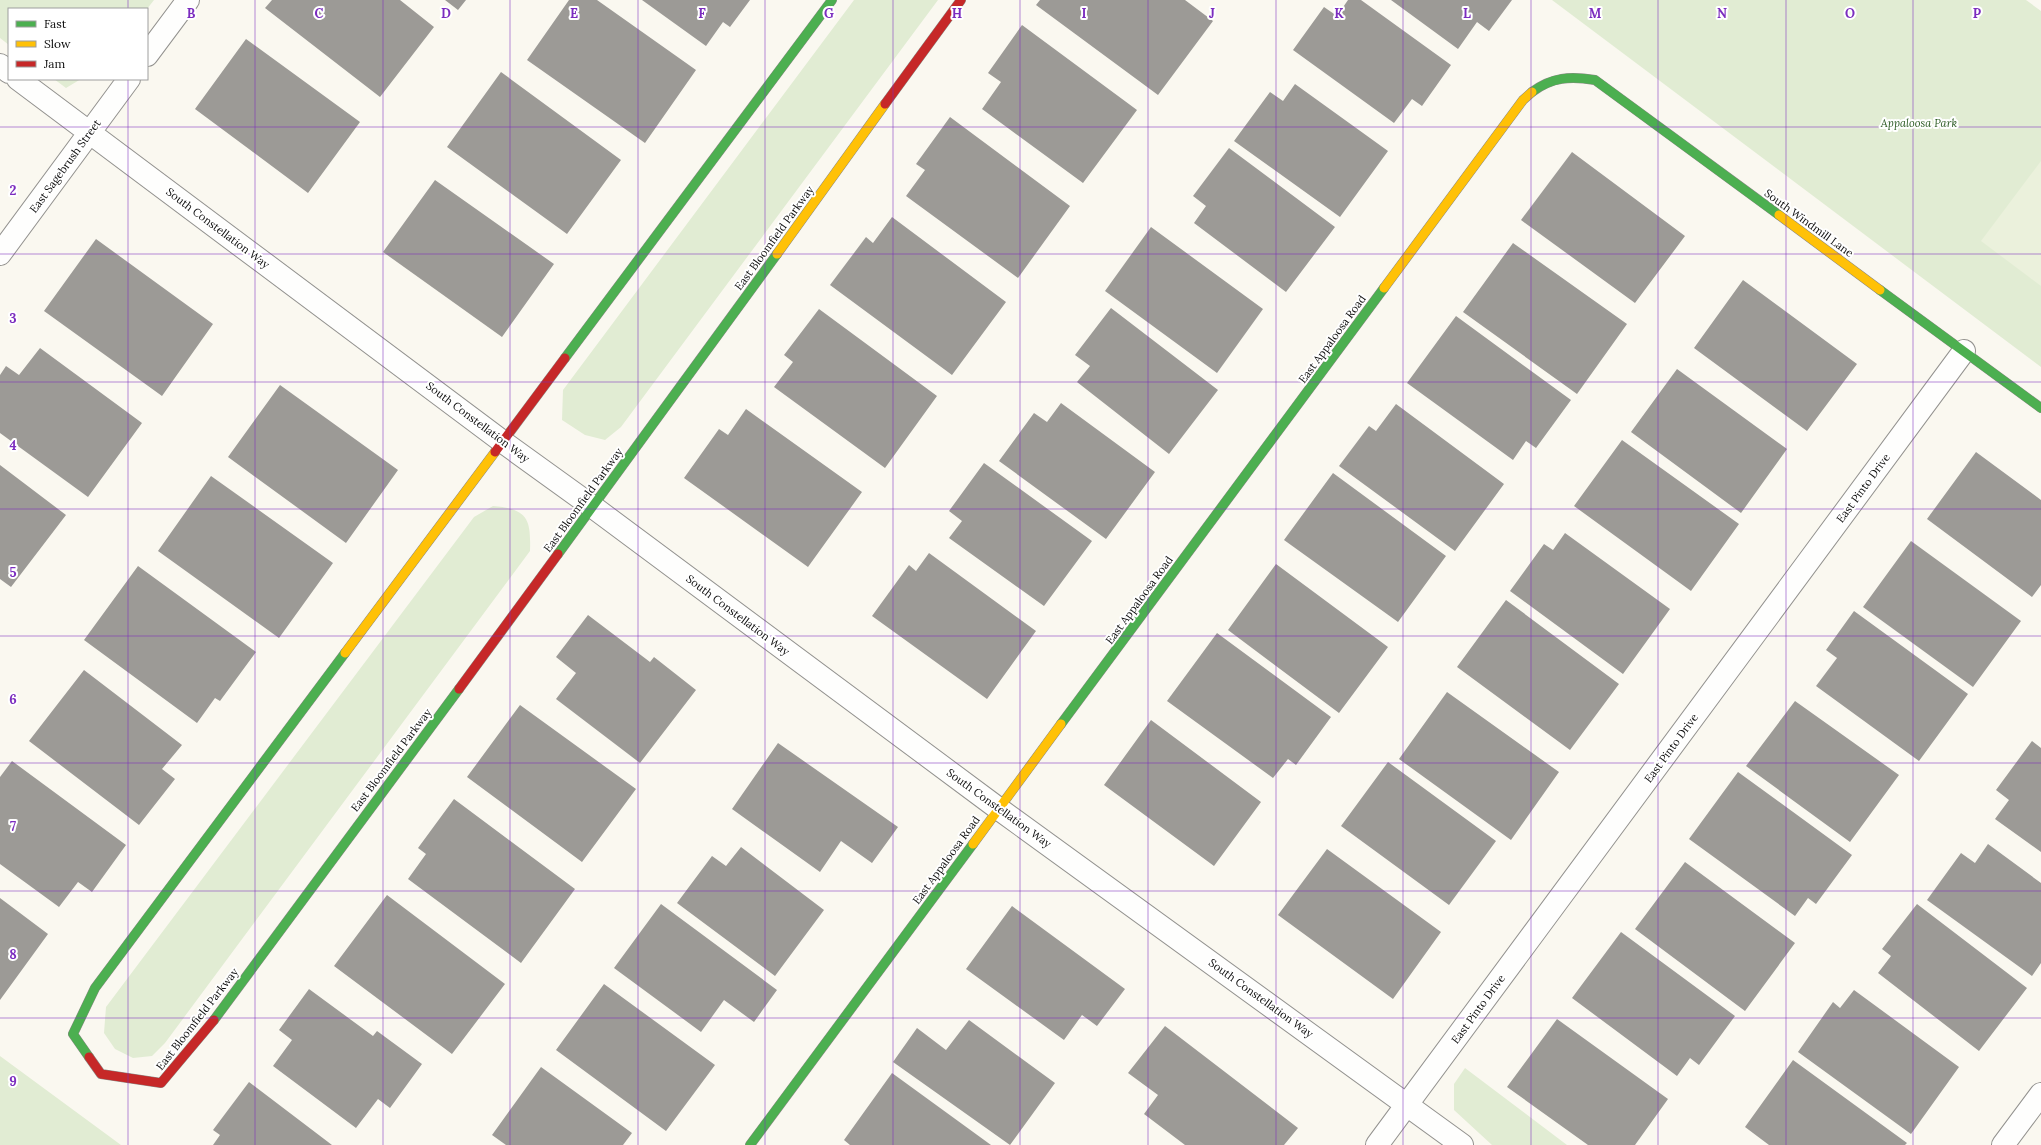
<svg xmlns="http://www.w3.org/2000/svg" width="2041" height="1145" font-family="Lora,serif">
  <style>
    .green { fill: #e1ecd3 }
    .pitch { fill: #ebf1dc }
    .building { fill: #9c9a96 }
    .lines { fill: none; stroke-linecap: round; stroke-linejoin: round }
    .street-casing { stroke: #93928f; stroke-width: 24 }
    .fast-casing { stroke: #8a8985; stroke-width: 10 }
    .slow-casing { stroke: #8a8985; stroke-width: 10 }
    .jam-casing { stroke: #8a8985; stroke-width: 10 }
    .street { stroke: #fefefd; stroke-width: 22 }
    .fast { stroke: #4caf50; stroke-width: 9 }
    .slow { stroke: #ffc107; stroke-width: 9 }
    .jam { stroke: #c62828; stroke-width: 9 }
    .grid { fill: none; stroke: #7b2cbf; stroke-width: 1; stroke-opacity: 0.55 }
    .labels { text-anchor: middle; stroke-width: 4; stroke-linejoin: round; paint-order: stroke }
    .park-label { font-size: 11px; font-style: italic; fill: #2c5b24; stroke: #fff }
    .street-label { font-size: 11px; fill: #0c0c0c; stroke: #fff }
    .grid-label { font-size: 13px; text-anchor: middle; font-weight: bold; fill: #7b2cbf; stroke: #fff; stroke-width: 4; stroke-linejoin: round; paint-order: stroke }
  </style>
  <rect width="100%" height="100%" fill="#faf8f0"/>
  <path class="green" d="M 0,0 L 154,0 L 147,9 L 9,9 L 9,45 L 0,38 Z
    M 854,0 L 938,0 L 621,427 L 605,440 L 585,435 L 562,420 L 563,390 Z
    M 1552,0 L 2026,0 L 2041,11 L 2041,367 Z
    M 54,79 L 81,79 L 66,88 Z
    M 493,506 C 528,509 531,519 530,551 L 165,1043 L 152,1056 L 133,1058 L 115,1049 L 104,1033 L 106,1007 L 474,517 Z
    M 0,1056 L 121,1145 L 0,1145 Z
    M 1465,1068 L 1567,1145 L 1492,1145 L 1454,1110 L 1454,1084 Z"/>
  <path class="pitch" d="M 2041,161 L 2041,286 L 1981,241 Z"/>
  <path class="building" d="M 272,0 L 400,0 L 434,27 L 380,97 L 265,8 Z
    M 445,0 L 466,0 L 458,10 Z
    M 569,0 L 597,0 L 696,70 L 645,143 L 527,60 Z
    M 642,0 L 750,0 L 730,27 L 723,22 L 706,46 Z
    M 1040,0 L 1185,0 L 1213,21 L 1158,95 L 1036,5 Z
    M 1348,0 L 1361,0 L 1451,65 L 1422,106 L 1412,99 L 1394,123 L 1293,50 L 1324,7 L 1337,16 Z
    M 1391,0 L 1512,0 L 1489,31 L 1477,22 L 1458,49 Z
    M 1022,25 L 1137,110 L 1083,183 L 982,109 L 1001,82 L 988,73 Z
    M 246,39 L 360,122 L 308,193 L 195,109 Z
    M 501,72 L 621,160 L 567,234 L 447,147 Z
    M 1295,84 L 1388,151 L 1340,217 L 1234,141 L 1270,92 L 1283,101 Z
    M 950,117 L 1070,206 L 1018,278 L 906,196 L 925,170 L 916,164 Z
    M 1229,148 L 1335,227 L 1286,292 L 1194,223 L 1206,206 L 1193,196 Z
    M 1572,152 L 1685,236 L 1635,303 L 1521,220 Z
    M 435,180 L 554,264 L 502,337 L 383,252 Z
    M 892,217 L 1006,302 L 952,375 L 830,285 L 866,237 L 873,243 Z
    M 1151,227 L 1263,309 L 1217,373 L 1105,291 Z
    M 96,239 L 213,324 L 162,396 L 44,311 Z
    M 1513,243 L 1627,324 L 1577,394 L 1463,312 Z
    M 1743,280 L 1857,364 L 1807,431 L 1694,348 Z
    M 1111,308 L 1218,390 L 1169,454 L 1077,382 L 1090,366 L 1075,355 Z
    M 819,309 L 937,396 L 885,468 L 774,387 L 793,362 L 784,355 Z
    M 1456,316 L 1571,400 L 1536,448 L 1526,441 L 1513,460 L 1407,383 Z
    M 40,348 L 142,423 L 88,497 L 0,433 L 0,375 L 6,366 L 19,375 Z
    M 1677,369 L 1787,449 L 1741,513 L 1631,432 Z
    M 280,385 L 398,470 L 346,543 L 228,457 Z
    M 1061,403 L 1155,472 L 1106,539 L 999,461 L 1034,413 L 1047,422 Z
    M 1396,404 L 1504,484 L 1455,551 L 1339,466 L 1369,426 L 1376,431 Z
    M 746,409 L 862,492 L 808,567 L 684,478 L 719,429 L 728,435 Z
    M 1622,440 L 1739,524 L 1691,591 L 1574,506 Z
    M 1976,452 L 2041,500 L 2041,585 L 2032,597 L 1927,519 Z
    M 984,463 L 1092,541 L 1044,606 L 949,538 L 962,521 L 949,511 Z
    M 0,465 L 66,515 L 11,587 L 0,579 Z
    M 1333,473 L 1446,556 L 1398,622 L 1284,540 Z
    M 211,476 L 333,563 L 279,638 L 158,551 Z
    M 1565,533 L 1670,609 L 1623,674 L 1510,591 L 1544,544 L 1553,550 Z
    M 1911,541 L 2021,621 L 1973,687 L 1863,607 Z
    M 929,553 L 1036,631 L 987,699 L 872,616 L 909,565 L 916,571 Z
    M 1276,564 L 1388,647 L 1339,713 L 1228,630 Z
    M 138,566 L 256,652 L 220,701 L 215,698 L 197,723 L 84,640 Z
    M 1506,600 L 1619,684 L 1570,750 L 1457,667 Z
    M 1854,611 L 1968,694 L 1919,761 L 1816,686 L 1837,658 L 1826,650 Z
    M 588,615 L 650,662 L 654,657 L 696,690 L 640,763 L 556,699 L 576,673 L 556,657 Z
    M 1217,633 L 1331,717 L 1296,765 L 1288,759 L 1273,778 L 1167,701 Z
    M 84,670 L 182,745 L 162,769 L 175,779 L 139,825 L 29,741 Z
    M 1447,692 L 1559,772 L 1511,840 L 1399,759 Z
    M 1795,701 L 1899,775 L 1850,842 L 1746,766 Z
    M 520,705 L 636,789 L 582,862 L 467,777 Z
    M 1151,720 L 1261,802 L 1214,866 L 1104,785 Z
    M 2032,741 L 2041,748 L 2041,852 L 1995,819 L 2009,800 L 1996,790 Z
    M 778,743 L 898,827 L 872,863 L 841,841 L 820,872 L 732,809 Z
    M 12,761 L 126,845 L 92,892 L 78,882 L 59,907 L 0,864 L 0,777 Z
    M 1388,762 L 1496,841 L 1449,905 L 1341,826 Z
    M 1738,772 L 1852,855 L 1816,904 L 1808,898 L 1795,916 L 1689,839 Z
    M 454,799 L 575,889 L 521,963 L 408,879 L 426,854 L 418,848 Z
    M 1988,844 L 2041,883 L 2041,963 L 2032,976 L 1927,900 L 1961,853 L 1975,863 Z
    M 741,847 L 824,910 L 775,976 L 677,903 L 712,856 L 726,866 Z
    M 1327,849 L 1441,932 L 1393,999 L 1278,915 Z
    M 1685,862 L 1795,943 L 1745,1011 L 1635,929 Z
    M 387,895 L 505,984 L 452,1054 L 334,966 Z
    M 0,898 L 48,934 L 0,1000 Z
    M 661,904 L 777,990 L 754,1022 L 724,1000 L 701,1032 L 614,968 Z
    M 1917,904 L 2027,988 L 1979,1051 L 1878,973 L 1891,956 L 1882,949 Z
    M 1012,906 L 1125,989 L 1097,1026 L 1082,1015 L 1064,1040 L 966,969 Z
    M 1621,932 L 1735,1016 L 1699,1065 L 1690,1058 L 1677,1076 L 1572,998 Z
    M 604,984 L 715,1065 L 666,1131 L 556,1050 Z
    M 309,989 L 373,1036 L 377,1031 L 422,1064 L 390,1108 L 378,1099 L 356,1128 L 273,1066 L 292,1040 L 279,1030 Z
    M 1854,990 L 1959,1067 L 1911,1134 L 1798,1052 L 1833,1002 L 1840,1008 Z
    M 1557,1019 L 1668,1099 L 1635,1145 L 1588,1145 L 1507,1087 Z
    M 969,1020 L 1055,1083 L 1010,1145 L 893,1062 L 917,1028 L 946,1050 Z
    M 1165,1026 L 1298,1128 L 1284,1145 L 1185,1145 L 1144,1114 L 1158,1095 L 1128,1073 Z
    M 1793,1060 L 1907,1143 L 1905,1145 L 1769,1145 L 1745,1127 Z
    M 541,1067 L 632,1133 L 623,1145 L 506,1145 L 492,1135 Z
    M 892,1073 L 991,1145 L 850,1145 L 844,1140 Z
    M 249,1082 L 332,1145 L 213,1145 L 220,1135 L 213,1130 Z"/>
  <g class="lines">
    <g class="street-casing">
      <path id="street" d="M 147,55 L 188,0
        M 0,65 L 9,72
        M 18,79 L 503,442 L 593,507 L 999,809 L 1462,1145
        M 0,254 L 129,79
        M 1377,1145 L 1964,351
        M 2003,1145 L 2041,1094"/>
    </g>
    <g class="fast-casing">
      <path id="fast" d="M 1532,92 C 1552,77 1570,76 1595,80 L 1779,215
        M 1880,290 L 2041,408
        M 565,358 L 832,0
        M 558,554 L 777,254
        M 1061,724 L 1384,288
        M 214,1020 L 459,689
        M 89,1057 L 73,1034 L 95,988 L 345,653
        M 750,1145 L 973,844"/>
    </g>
    <g class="slow-casing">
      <path id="slow" d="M 1779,215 L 1880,290
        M 777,254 L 885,104
        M 1384,288 L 1523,100 L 1532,92
        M 345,653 L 495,452
        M 973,844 L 1061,724"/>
    </g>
    <g class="jam-casing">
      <path id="jam" d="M 885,104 L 961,0
        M 495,452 L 565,358
        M 459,689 L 558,554
        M 89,1057 L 101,1074 L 161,1083 L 214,1020"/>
    </g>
    <use href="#street" class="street"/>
    <use href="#fast" class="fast"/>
    <use href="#slow" class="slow"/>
    <use href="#jam" class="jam"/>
  </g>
  <path class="grid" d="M 128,0 L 128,9M 255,0 L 255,1145M 383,0 L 383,1145M 510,0 L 510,1145M 638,0 L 638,1145M 765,0 L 765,1145M 893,0 L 893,1145M 1020,0 L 1020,1145M 1148,0 L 1148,1145M 1276,0 L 1276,1145M 1403,0 L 1403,1145M 1531,0 L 1531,1145M 1658,0 L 1658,1145M 1786,0 L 1786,1145M 1913,0 L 1913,1145M 128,79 L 128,1145M 0,127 L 2041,127M 0,254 L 2041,254M 0,382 L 2041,382M 0,509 L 2041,509M 0,636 L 2041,636M 0,763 L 2041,763M 0,891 L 2041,891M 0,1018 L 2041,1018"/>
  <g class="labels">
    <g class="park-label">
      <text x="1919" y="127">Appaloosa Park</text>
    </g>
    <g class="street-label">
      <text transform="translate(65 166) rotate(-54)" y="4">East Sagebrush Street</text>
      <text transform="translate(1809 223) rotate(36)" y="4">South Windmill Lane</text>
      <text transform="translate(218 228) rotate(37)" y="4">South Constellation Way</text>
      <text transform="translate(774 238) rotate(-54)" y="4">East Bloomfield Parkway</text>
      <text transform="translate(1332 339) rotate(-54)" y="4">East Appaloosa Road</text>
      <text transform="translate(478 422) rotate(37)" y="4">South Constellation Way</text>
      <text transform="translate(1863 488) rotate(-54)" y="4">East Pinto Drive</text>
      <text transform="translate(583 500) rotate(-54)" y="4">East Bloomfield Parkway</text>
      <text transform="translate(1139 600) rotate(-54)" y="4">East Appaloosa Road</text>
      <text transform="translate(738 615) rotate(37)" y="4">South Constellation Way</text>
      <text transform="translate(1671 748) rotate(-54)" y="4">East Pinto Drive</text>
      <text transform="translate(391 760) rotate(-53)" y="4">East Bloomfield Parkway</text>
      <text transform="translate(999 808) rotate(36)" y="4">South Constellation Way</text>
      <text transform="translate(946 860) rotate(-54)" y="4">East Appaloosa Road</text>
      <text transform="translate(1261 998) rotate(36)" y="4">South Constellation Way</text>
      <text transform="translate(1478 1009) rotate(-54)" y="4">East Pinto Drive</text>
      <text transform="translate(197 1019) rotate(-52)" y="4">East Bloomfield Parkway</text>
    </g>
  </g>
  <g class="grid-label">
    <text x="191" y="18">B</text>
    <text x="319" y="18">C</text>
    <text x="446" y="18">D</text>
    <text x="574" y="18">E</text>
    <text x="702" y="18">F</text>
    <text x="829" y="18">G</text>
    <text x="957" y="18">H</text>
    <text x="1084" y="18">I</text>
    <text x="1212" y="18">J</text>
    <text x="1339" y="18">K</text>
    <text x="1467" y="18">L</text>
    <text x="1595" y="18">M</text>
    <text x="1722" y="18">N</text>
    <text x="1850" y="18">O</text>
    <text x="1977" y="18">P</text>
    <text x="13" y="195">2</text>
    <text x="13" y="323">3</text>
    <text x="13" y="450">4</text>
    <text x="13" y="577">5</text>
    <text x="13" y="704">6</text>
    <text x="13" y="831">7</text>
    <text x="13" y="959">8</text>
    <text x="13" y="1086">9</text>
  </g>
  <rect x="8" y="8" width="140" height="72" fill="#ffffff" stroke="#9e9e9e"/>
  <rect x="16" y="21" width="20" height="6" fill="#4caf50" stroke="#9e9e9e"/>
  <text x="44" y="28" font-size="12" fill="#0c0c0c">Fast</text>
  <rect x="16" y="41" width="20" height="6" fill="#ffc107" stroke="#9e9e9e"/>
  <text x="44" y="48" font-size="12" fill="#0c0c0c">Slow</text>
  <rect x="16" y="61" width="20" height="6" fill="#c62828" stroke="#9e9e9e"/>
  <text x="44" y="68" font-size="12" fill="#0c0c0c">Jam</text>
</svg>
